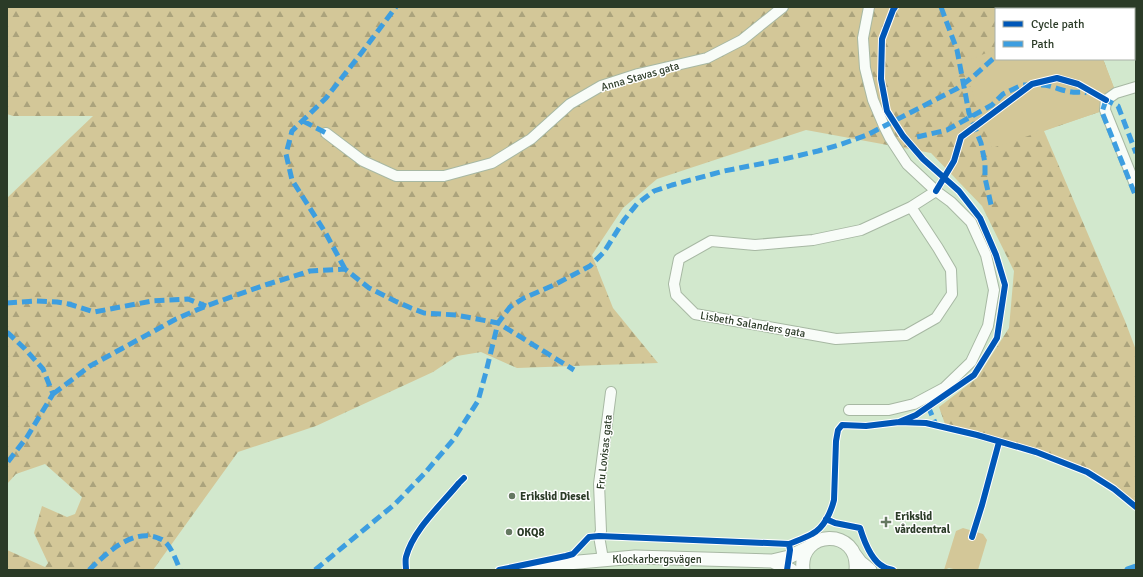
<svg xmlns="http://www.w3.org/2000/svg" width="1143" height="577" font-family="Signika,sans-serif">
  <style>
    .forest { fill: url(#forest-firs) }
    .park { fill: #d3c798 }
    .lines { fill: none; stroke-linecap: round; stroke-linejoin: round }
    .minor-casing { stroke: #a7b8a3; stroke-width: 12 }
    .major-casing { stroke: #a7b8a3; stroke-width: 15 }
    .minor { stroke: #f8fcf8; stroke-width: 10 }
    .major { stroke: #f8fcf8; stroke-width: 13 }
    .quiet { stroke: #3d9ee0; stroke-width: 5; stroke-dasharray: 10 5; stroke-linecap: butt }
    .cycleway-casing { stroke: #fff; stroke-width: 8 }
    .cycleway { stroke: #0057b8; stroke-width: 6 }
    .poi-dot { fill: #657861; stroke: #fff; stroke-width: 1.5 }
    .labels { text-anchor: middle; stroke-width: 3; stroke-linejoin: round; paint-order: stroke }
    .street-label { font-size: 11px; fill: #2b3b27; stroke: #fff }
    .poi-label { font-size: 11px; font-weight: bold; fill: #2b3b27; stroke: #fff; text-anchor: start }
  </style>
  <defs>
    <pattern id="forest-firs" width="22" height="20" patternUnits="userSpaceOnUse"><rect width="22" height="20" fill="#d3c798"/><path d="M5 1l3.5 6h-7zM16 11l3.5 6h-7z" fill="#aba37c"/></pattern>
  </defs>
  <rect width="100%" height="100%" fill="#d2e8cd"/>
  <path class="forest" d="M 7,7 L 1136,7 L 1136,11 L 1134,12 L 1134,9 L 996,9 L 996,59 L 1103,59 L 1116,93 L 1105,110 L 1044,131 L 1125,321 L 1136,350 L 1136,507 L 1114,489 L 1087,472 L 1036,452 L 946,427 L 939,407 L 977,378 L 1009,328 L 1014,271 L 982,206 L 931,153 L 806,130 L 657,179 L 623,208 L 592,255 L 613,308 L 658,363 L 517,368 L 481,352 L 457,356 L 433,372 L 316,426 L 238,452 L 153,570 L 7,570 L 7,550 L 45,567 L 48,563 L 34,533 L 42,506 L 67,517 L 75,514 L 82,497 L 45,464 L 16,474 L 7,484 L 7,198 L 93,116 L 13,116 L 7,114 Z"/>
  <path class="park" d="M 996,49 L 996,59 L 1103,59 L 1116,93 L 1105,110 L 992,148 L 962,63 Z
    M 963,528 L 983,534 L 987,540 L 978,570 L 958,570 L 949,568 L 944,570 L 956,531 Z"/>
  <g class="lines">
    <g class="minor-casing">
      <path id="minor" d="M 1136,87 L 1116,93 L 1106,100 L 1105,110 L 1136,187
        M 326,133 L 363,161 L 396,176 L 444,176 L 492,163 L 531,139 L 570,104 L 601,86 L 638,74 L 707,58 L 742,40 L 783,7
        M 911,207 L 938,248 L 951,270 L 952,294 L 936,318 L 906,335 L 836,339 L 695,314 L 676,295 L 674,284 L 679,259 L 711,241 L 755,245 L 813,240 L 861,230 L 911,207 L 936,191
        M 849,410 L 889,410 L 914,404 L 944,388 L 971,362 L 988,326 L 994,290 L 986,255 L 971,222 L 951,202 L 936,191 L 907,164 L 890,138 L 884,126 L 873,100 L 865,68 L 863,38 L 869,7
        M 603,559 L 599,536 L 601,531 L 599,484 L 611,392"/>
    </g>
    <g class="major-casing">
      <path id="major" d="M 854,554 L 860,562 L 870,570
        M 772,561 L 791,570
        M 520,570 L 545,565 L 635,557 L 772,561 L 789,557 L 809,547
        M 803,570 C 798,529 860,527 856,570"/>
    </g>
    <use href="#minor" class="minor"/>
    <use href="#major" class="major"/>
    <path class="quiet" d="M 941,7 L 957,50 L 969,113 L 981,143 L 985,163 L 985,178 L 992,209
      M 1055,9 L 1058,7
      M 1041,85 C 1052,85 1061,91 1072,92 C 1077,93 1082,91 1087,93
      M 1104,99 L 1118,106 L 1136,153
      M 1106,100 L 1102,112 L 1136,197
      M 303,121 L 326,133
      M 917,137 L 947,130 L 992,105 L 1003,94 L 1022,85 L 1029,85
      M 345,269 L 325,232 L 292,180 L 286,154 L 292,131 L 326,98 L 359,56 L 396,7
      M 7,303 L 35,301 L 57,302 L 69,304 L 94,312 L 152,301 L 188,299 L 206,306
      M 7,332 L 25,349 L 43,369 L 53,394 L 27,437 L 7,463
      M 53,394 L 90,366 L 176,319 L 206,306 L 262,286 L 310,271 L 345,269 L 369,288 L 395,301 L 411,308 L 424,313 L 456,315 L 498,323 L 574,370
      M 928,406 L 936,425
      M 89,570 C 106,554 132,528 158,538 C 160,539 162,539 164,541 C 171,546 177,562 180,570
      M 315,570 L 395,504 L 424,474 L 453,440 L 478,401 L 486,372 L 498,323 L 510,307 L 524,298 L 554,285 L 590,266 L 604,252 L 624,220 L 637,204 L 654,191 L 672,185 L 724,171 L 780,160 L 818,151 L 839,145 L 867,135 L 958,88 L 974,76 L 996,56
      M 1127,570 L 1127,569 L 1136,566"/>
    <g class="cycleway-casing">
      <path id="cycleway" d="M 895,7 L 893,10 L 882,39 L 881,79 L 887,111 L 903,136 L 923,159 L 959,191 L 980,218 L 996,255 L 1005,285 L 997,338 L 974,375 L 916,415 L 899,422
        M 936,191 L 954,161 L 961,137 L 1032,84 L 1057,78 L 1078,84 L 1106,100
        M 826,519 L 835,523 L 860,528 C 864,541 871,561 884,567 C 887,569 890,569 893,570
        M 972,537 L 982,505 L 999,442
        M 406,570 C 406,566 405,561 406,557 C 413,530 441,505 459,483 L 464,478
        M 499,570 L 566,556 L 573,554 L 589,537 L 599,536 L 789,544
        M 787,570 L 790,550 L 789,544 C 796,541 805,538 812,534 C 824,528 831,512 834,500 L 836,441 L 838,430 L 842,425 L 866,426 L 899,422 L 926,423 L 977,435 L 1036,452 L 1087,472 L 1114,489 L 1136,507"/>
    </g>
    <use href="#cycleway" class="cycleway"/>
  </g>
  <g class="poi-dot">
    <circle cx="512" cy="496" r="4"/>
    <path d="M884 516h4v4h4v4h-4v4h-4v-4h-4v-4h4z"/>
    <circle cx="509" cy="532" r="4"/>
  </g>
  <g class="labels">
    <g class="street-label">
      <text transform="translate(640 76) rotate(-16)" y="4">Anna Stavas gata</text>
      <text transform="translate(753 324) rotate(10)" y="4">Lisbeth Salanders gata</text>
      <text transform="translate(604 452) rotate(-84)" y="4">Fru Lovisas gata</text>
      <text x="657" y="563">Klockarbergsvägen</text>
    </g>
    <g class="poi-label">
      <text x="520" y="500">Erikslid Diesel</text>
      <text x="895" y="520">Erikslid<tspan x="895" dy="13">vårdcentral</tspan></text>
      <text x="517" y="536">OKQ8</text>
    </g>
  </g>
  <rect width="1143" height="577" fill="none" stroke="#2b3b27" stroke-width="16"/>
  <rect x="995" y="8" width="140" height="52" fill="#ffffff" stroke="#aab1a9"/>
  <rect x="1003" y="21" width="20" height="6" fill="#0057b8" stroke="#aab1a9"/>
  <text x="1031" y="28" font-size="12" fill="#2b3b27">Cycle path</text>
  <rect x="1003" y="41" width="20" height="6" fill="#3d9ee0" stroke="#aab1a9"/>
  <text x="1031" y="48" font-size="12" fill="#2b3b27">Path</text>
</svg>
